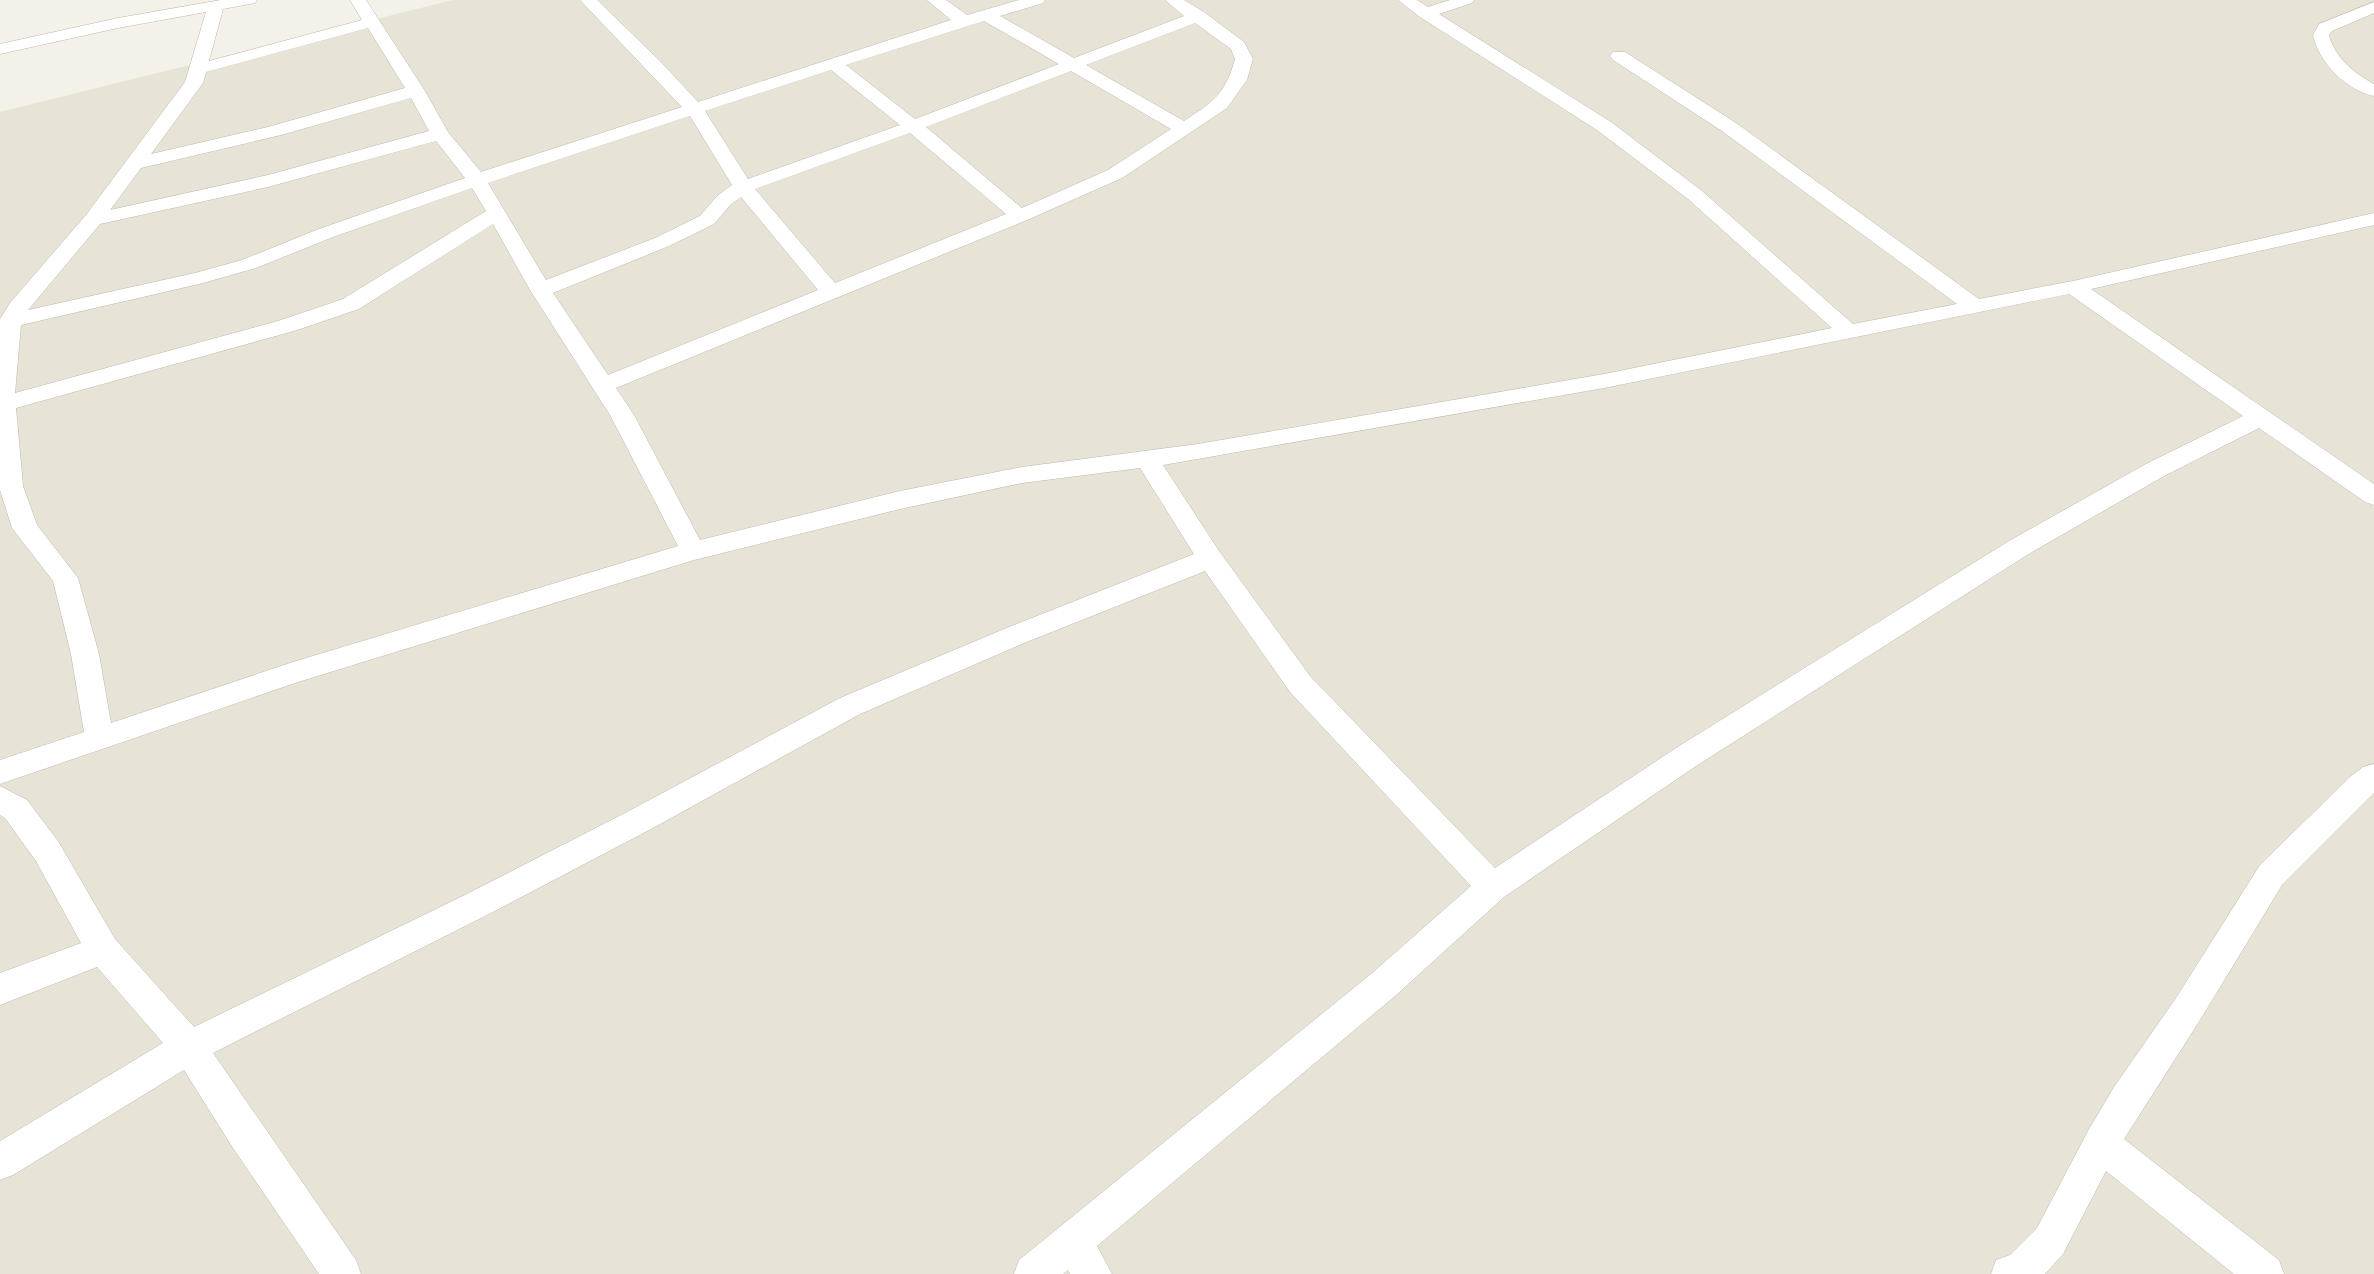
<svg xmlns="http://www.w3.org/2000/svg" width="2374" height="1274" font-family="Mulish,sans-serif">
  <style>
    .residential { fill: #e8e3d7 }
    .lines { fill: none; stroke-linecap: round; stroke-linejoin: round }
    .minor-casing { stroke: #c0b9ac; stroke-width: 1 }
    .minor { fill: #fff; fill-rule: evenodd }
  </style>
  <rect width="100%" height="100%" fill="#f4f1e9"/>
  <path class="residential" d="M 453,0 L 2374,0 L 2374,1274 L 0,1274 L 0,112 Z"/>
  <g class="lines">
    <g class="minor-casing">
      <path id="minor" d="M 221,0 L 257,0 L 255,3 L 223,9 L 209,61 L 362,20 L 350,0 L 366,0 L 425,91 L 448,132 L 481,172 L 682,107 L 580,0 L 597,0 L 660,61 L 698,102 L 951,20 L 927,0 L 946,0 L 967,15 L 1019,0 L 1045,0 L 1043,3 L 1000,16 L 1074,58 L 1184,16 L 1165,0 L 1184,0 L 1204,12 L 1244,42 L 1253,59 L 1247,80 L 1227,108 L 1122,178 L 1027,220 L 616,388 L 634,415 L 700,540 L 900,491 L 1022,467 L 1198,444 L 1604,374 L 1832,328 L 1688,199 L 1597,130 L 1420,17 L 1398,0 L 1417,0 L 1428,7 L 1450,0 L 1474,0 L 1472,3 L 1439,14 L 1611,122 L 1702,191 L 1853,324 L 1957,304 L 1722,131 L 1613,60 L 1610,56 L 1613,52 L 1625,52 L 1736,123 L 1979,299 L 2073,281 L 2374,213 L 2374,225 L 2091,289 L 2374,484 L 2374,505 L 2365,502 L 2259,428 L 2164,476 L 2027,555 L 1696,766 L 1504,897 L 1395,996 L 1097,1246 L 1112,1274 L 1070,1274 L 1068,1270 L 1063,1274 L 1014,1274 L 1019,1260 L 1371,974 L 1471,886 L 1290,692 L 1205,571 L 1029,641 L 860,714 L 651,829 L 489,914 L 213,1053 L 356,1260 L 361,1274 L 319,1274 L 233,1148 L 184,1070 L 13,1175 L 0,1180 L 0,1141 L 163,1043 L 97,967 L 0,1005 L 0,973 L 81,943 L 36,861 L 5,818 L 0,815 L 0,786 L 27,800 L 58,841 L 115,939 L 194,1027 L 467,894 L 629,811 L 840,698 L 1009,627 L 1194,554 L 1140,468 L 1022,483 L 900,509 L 694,560 L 298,682 L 0,784 L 0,760 L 84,732 L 71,654 L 53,581 L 12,528 L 0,490 L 0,319 L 10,303 L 86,215 L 185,82 L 206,12 L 118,28 L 0,54 L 0,44 L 118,18 ZM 984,21 L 1059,64 L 915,119 L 846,65 ZM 1195,23 L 1231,49 L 1235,59 C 1225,95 1214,101 1184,121 L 1086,65 ZM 368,28 L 405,88 L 268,127 L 151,154 L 203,83 L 206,72 ZM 831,70 L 900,125 L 748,179 L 705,111 ZM 1071,71 L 1171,129 L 1108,170 L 1022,208 L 926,127 ZM 411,98 L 429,131 L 268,175 L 110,210 L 141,168 L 281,135 ZM 690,116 L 732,185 L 717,196 L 700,216 L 655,238 L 546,280 L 488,183 ZM 910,133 L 1006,214 L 835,283 L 755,189 ZM 436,141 L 465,178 L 319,229 L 242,260 L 195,273 L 28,310 L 100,224 L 268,187 ZM 472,188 L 486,211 L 343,299 L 278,321 L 15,393 L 21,325 L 199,284 L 256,268 L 333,237 ZM 741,197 L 818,290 L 608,375 L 553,293 L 669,246 L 714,224 L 731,204 ZM 493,224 L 530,290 L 610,415 L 678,546 L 293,662 L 111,723 L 99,654 L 78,578 L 37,525 L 23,486 L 16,408 L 294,331 L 359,309 ZM 2069,294 L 2243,416 L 2146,464 L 2009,541 L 1676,748 L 1495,868 L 1310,676 L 1219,551 L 1163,465 L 1604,388 Z
        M 2374,2 L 2374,13 L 2332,31 L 2329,35 C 2335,58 2354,73 2374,84 L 2374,96 C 2346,90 2319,63 2313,35 L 2319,24 Z
        M 2374,764 L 2374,793 L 2282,885 L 2200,1020 L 2124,1139 L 2279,1260 L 2284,1274 L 2234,1274 L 2106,1171 L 2063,1254 L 2045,1274 L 1991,1274 L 1996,1260 L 2010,1255 L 2037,1228 L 2088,1131 L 2114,1087 L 2176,998 L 2260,865 L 2350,777 L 2363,767 Z"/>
    </g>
    <use href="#minor" class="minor"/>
  </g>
</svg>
